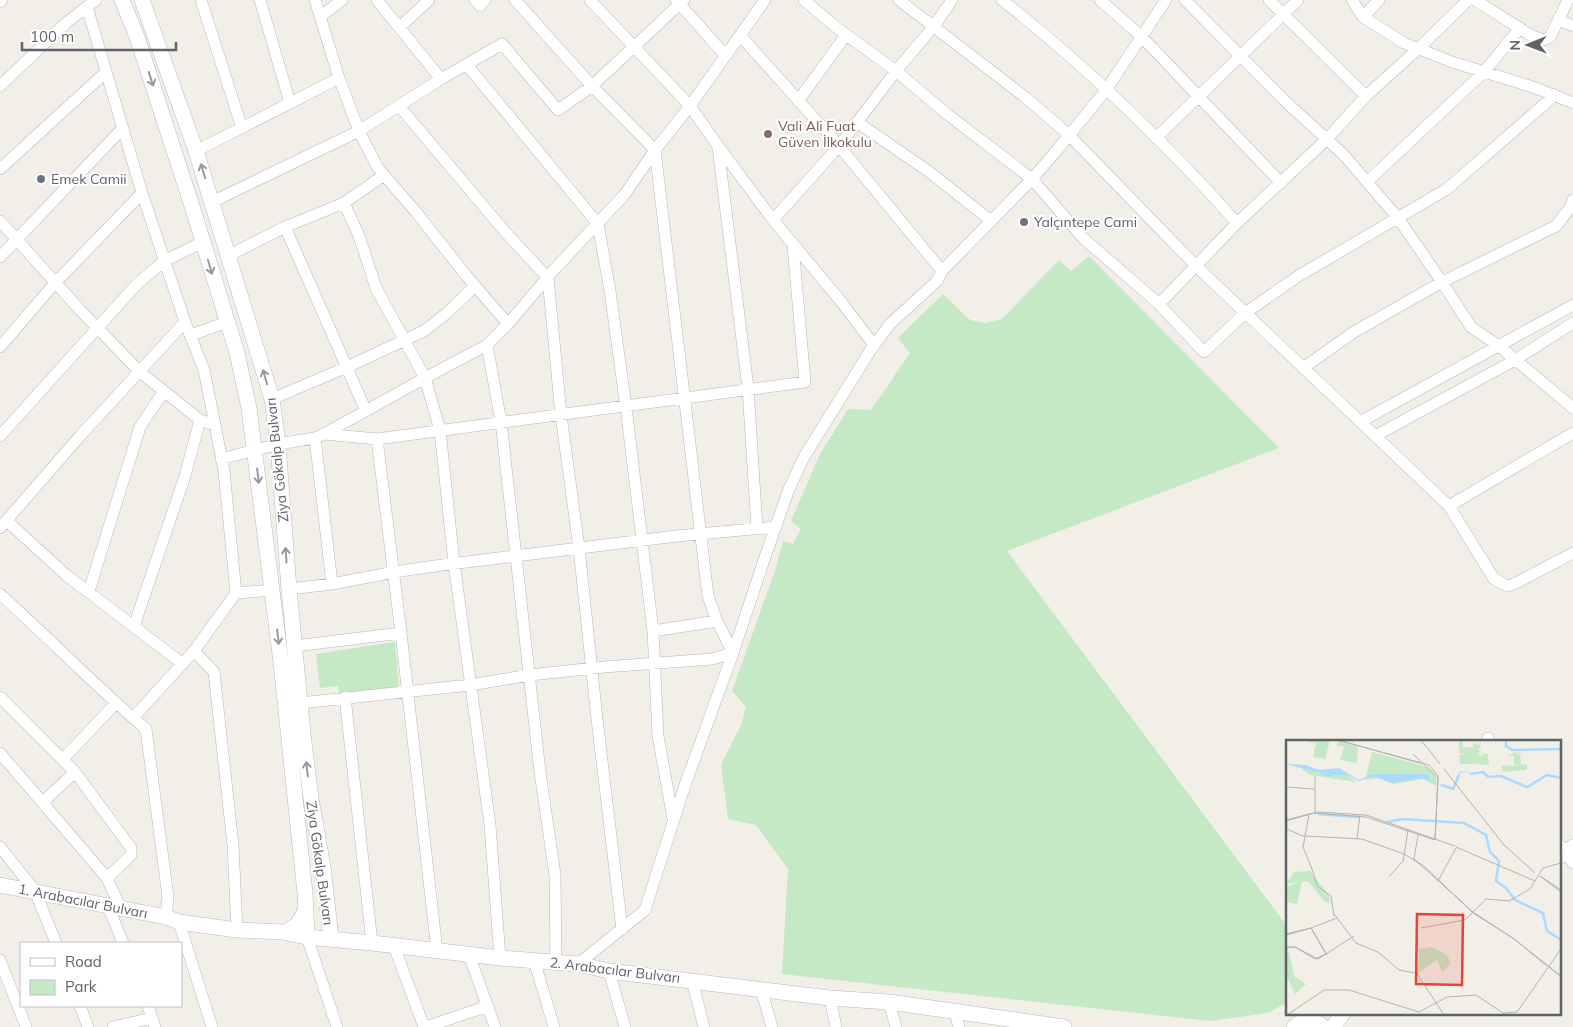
<svg xmlns="http://www.w3.org/2000/svg" width="1573" height="1027" font-family="Mulish,sans-serif">
  <style>
    .green { fill: #c5e8c5 }
    .lines { fill: none; stroke-linecap: round; stroke-linejoin: round }
    .street-casing { stroke: #b5b8bc; stroke-width: 12 }
    .secondary-casing { stroke: #b6babf; stroke-width: 16 }
    .street { stroke: #fff; stroke-width: 11 }
    .secondary { stroke: #fff; stroke-width: 15 }
    .oneway { stroke: #979a9d }
    .education-dot { fill: #8d6e63; stroke: #fff; stroke-width: 2 }
    .worship-dot { fill: #6b7280; stroke: #fff; stroke-width: 2 }
    .labels { text-anchor: middle; stroke-width: 4; stroke-linejoin: round; paint-order: stroke }
    .education-label { font-size: 14px; fill: #785e54; stroke: #fff; text-anchor: start }
    .worship-label { font-size: 14px; fill: #5b616d; stroke: #fff; text-anchor: start }
    .street-label { font-size: 14px; fill: #5f6368; stroke: #fff }
    .inset-river { fill: none; stroke: #aadaff; stroke-width: 2.5 }
    .inset-road { fill: none; stroke: #b3b3b1; stroke-width: 1 }
    .view { fill: #ea4335; fill-opacity: 0.15; stroke: #ea4335; stroke-width: 2.5 }
    .inset-edge { fill: none; stroke: #5f6368; stroke-width: 2.5 }
  </style>
  <rect width="100%" height="100%" fill="#f1efe8"/>
  <path class="green" d="M 1089,256 L 1279,448 L 1007,551 L 1287,926 L 1287,1002 L 1268,1013 L 1210,1021 L 782,974 L 788,869 L 756,825 L 728,819 L 721,765 L 741,725 L 746,707 L 732,691 L 776,568 L 783,541 L 793,544 L 801,529 L 791,521 L 820,454 L 848,409 L 871,410 L 910,353 L 898,338 L 943,294 L 970,320 L 986,323 L 1002,319 L 1059,260 L 1071,271 Z
    M 395,642 L 399,688 L 339,696 L 338,686 L 320,688 L 316,654 Z"/>
  <g class="lines">
    <g class="street-casing">
      <path id="street" d="M 201,0 L 242,128
        M 260,0 L 290,103
        M 315,0 L 339,78 L 359,131 L 378,168 L 416,212 L 465,274 L 508,324 L 553,271 L 625,194 L 655,150 L 690,106 L 765,0
        M 377,0 L 441,79
        M 475,0 L 480,6 L 485,0
        M 590,0 L 690,106 L 718,146 L 773,220 L 839,299 L 874,345
        M 676,0 L 725,55
        M 804,0 L 837,28 L 896,71 L 947,114 L 1032,179 L 1083,238 L 1158,303 L 1204,352 L 1245,313 L 1300,275 L 1447,189 L 1555,95
        M 899,0 L 1025,97 L 1069,135 L 1196,266 L 1449,506 L 1494,579 L 1508,586 L 1518,582 L 1573,553
        M 1002,0 C 1087,67 1165,142 1237,223
        M 1100,0 L 1141,36 L 1281,183
        M 1185,0 L 1288,104 L 1343,154 L 1398,218 L 1442,282 L 1471,327 L 1499,346 L 1573,408
        M 1269,0 L 1366,96
        M 1352,0 L 1363,17 L 1404,43 L 1452,62 L 1533,87 L 1573,103
        M 1475,0 L 1532,36 L 1543,40 L 1550,37 L 1568,0
        M 0,2 L 2,0
        M 320,17 L 342,0
        M 1363,17 L 1379,0
        M 1559,20 L 1573,26
        M 400,27 L 429,0
        M 467,65 L 598,224 L 610,291 L 626,407 L 653,631 L 717,621
        M 0,86 L 66,23 L 96,0
        M 798,101 L 846,35
        M 399,106 L 507,234 L 548,278 L 561,415 L 579,548 L 597,719 L 622,929
        M 857,122 L 928,171 L 990,220
        M 1156,138 L 1298,0
        M 718,147 L 748,388 L 757,529
        M 196,151 L 339,78
        M 0,169 L 106,72
        M 1367,182 L 1484,72 L 1520,28
        M 212,202 L 359,131 L 441,79 L 502,44 L 558,110 L 592,86 L 684,0
        M 344,203 L 359,236 L 376,288 L 425,378 L 440,430 L 454,563 L 490,825 L 500,958
        M 773,220 L 839,146 L 896,71 L 934,26 L 952,0
        M 0,221 L 81,311 L 140,372 L 200,420 L 215,425 L 204,370 L 185,322 L 142,193 L 87,7
        M 285,227 L 366,411
        M 228,256 L 285,227 L 344,203 L 384,175
        M 0,257 L 123,128
        M 942,271 L 1032,179 L 1058,149 L 1106,90 L 1166,0
        M 1158,303 L 1165,298 L 1237,223 L 1327,139 L 1366,96 L 1418,49 L 1468,0
        M 191,335 L 227,322
        M 487,345 L 501,422 L 540,772 L 555,875 L 556,962
        M 0,347 L 55,283 L 142,193
        M 1303,368 L 1354,332 L 1442,282 L 1556,226 L 1570,208 L 1573,200
        M 272,399 L 347,367 L 424,331 L 447,313 L 475,286
        M 1360,422 L 1573,305
        M 215,425 L 224,471 L 236,593
        M 324,434 L 377,439 L 805,382 L 793,245
        M 0,436 L 136,285 L 164,261 L 203,242
        M 1375,436 L 1515,360 L 1573,323
        M 315,438 L 332,584
        M 221,459 L 278,444 L 315,438 L 324,434 L 425,378 L 487,345 L 508,324
        M 1449,506 L 1573,433
        M 7,521 L 66,575 L 183,664
        M 0,528 L 80,436 L 185,322
        M 289,589 L 332,584 L 394,572 L 442,565 L 677,536 L 776,527
        M 89,591 L 140,427 L 164,391
        M 0,594 C 49,638 95,686 146,729 L 168,897 L 166,917
        M 134,626 L 185,476 L 200,420
        M 653,631 L 658,736 L 673,819
        M 401,633 L 437,951
        M 295,646 L 401,633 L 377,439
        M 194,651 L 214,672 L 233,845 L 237,930
        M 0,697 L 75,772 L 43,802
        M 345,697 L 372,943
        M 300,703 L 470,685 L 530,675 L 604,667 L 712,659 L 733,653 L 717,621 L 708,596 L 655,150 L 592,86 L 515,0
        M 133,718 L 194,651 L 236,593 L 273,590
        M 1488,738 L 1489,741
        M 0,753 L 107,878 L 121,909
        M 63,759 L 116,703
        M 75,772 L 131,848 L 131,855 L 107,878
        M 1559,844 L 1560,845
        M 0,847 L 35,891 L 56,943
        M 1566,852 L 1573,863
        M 108,906 L 123,943
        M 179,922 L 212,1027
        M 282,932 L 295,924 L 306,906
        M 307,937 L 337,1027
        M 394,946 L 424,1027
        M 469,955 L 495,1027
        M 0,960 L 26,1027
        M 534,960 L 554,1027
        M 578,964 L 645,910 L 685,785 L 733,653 L 765,557 L 789,489 L 804,457 L 870,351 L 890,324 L 937,281 L 942,271 L 839,146 L 740,35
        M 609,971 L 625,1027
        M 692,980 L 704,1027
        M 761,989 L 772,1027
        M 830,998 L 836,1027
        M 889,1002 L 896,1027
        M 80,1006 L 88,1027
        M 148,1006 L 155,1027
        M 955,1012 L 959,1027
        M 113,1027 L 152,1018
        M 426,1027 L 488,1006"/>
    </g>
    <g class="secondary-casing">
      <path id="secondary" d="M 122,0 L 137,37 L 192,206 L 237,353 L 249,408 L 281,662 L 305,893 L 307,937
        M 142,0 L 196,151 L 272,399 L 278,444 L 289,589 L 303,734 L 311,798 L 323,867 L 331,938
        M 1559,857 L 1573,847
        M 0,885 L 166,917 L 179,922 L 237,930 L 282,932 L 307,937 L 372,943 L 500,958 L 578,964 L 609,971 L 830,998 L 889,1002 L 1064,1027
        M 1294,1027 C 1303,1018 1314,1018 1323,1027
        M 1333,1027 L 1343,1013"/>
    </g>
    <use href="#street" class="street"/>
    <use href="#secondary" class="secondary"/>
  </g>
  <defs><path id="oneway-shaft" d="M-6 0H5M1.5-3L5.5 0L1.5 3" fill="none" stroke-width="1.6" stroke-linecap="round" stroke-linejoin="round" transform="scale(1.25)"/></defs>
  <g class="oneway">
    <use href="#oneway-shaft" transform="translate(151 79) rotate(72)"/>
    <use href="#oneway-shaft" transform="translate(203 171) rotate(-107)"/>
    <use href="#oneway-shaft" transform="translate(210 267) rotate(74)"/>
    <use href="#oneway-shaft" transform="translate(265 377) rotate(-106)"/>
    <use href="#oneway-shaft" transform="translate(258 476) rotate(83)"/>
    <use href="#oneway-shaft" transform="translate(286 555) rotate(-94)"/>
    <use href="#oneway-shaft" transform="translate(278 637) rotate(83)"/>
    <use href="#oneway-shaft" transform="translate(307 769) rotate(-96)"/>
  </g>
  <circle class="education-dot" cx="768" cy="134" r="5"/>
  <g class="worship-dot">
    <circle cx="41" cy="179" r="5"/>
    <circle cx="1024" cy="222" r="5"/>
  </g>
  <g class="labels">
    <g class="education-label">
      <text x="778" y="131">Vali Ali Fuat<tspan x="778" dy="16">Güven İlkokulu</tspan></text>
    </g>
    <g class="worship-label">
      <text x="51" y="184">Emek Camii</text>
      <text x="1034" y="227">Yalçıntepe Cami</text>
    </g>
    <g class="street-label">
      <text transform="translate(277 460) rotate(-96)" y="5">Ziya Gökalp Bulvarı</text>
      <text transform="translate(320 863) rotate(82)" y="5">Ziya Gökalp Bulvarı</text>
      <text transform="translate(83 901) rotate(11)" y="5">1. Arabacılar Bulvarı</text>
      <text transform="translate(615 970) rotate(7)" y="5">2. Arabacılar Bulvarı</text>
    </g>
  </g>
  <g transform="translate(1286 740)">
    <rect width="275" height="275" fill="#f1efe8"/>
    <path d="M 18,0 L 44,0 L 39,19 L 27,17 L 30,4 ZM 173,0 L 177,0 L 177,8 L 187,7 L 187,3 L 193,5 L 195,0 L 194,8 L 191,10 L 195,10 L 192,14 L 197,18 L 196,14 L 202,14 L 203,25 L 193,24 L 193,19 L 192,24 L 188,24 L 187,21 L 187,24 L 174,24 L 173,15 L 180,14 L 173,13 ZM 52,1 L 72,7 L 71,23 L 54,20 L 58,7 L 51,5 ZM 234,11 L 235,25 L 241,24 L 241,30 L 217,32 L 215,26 L 234,25 L 228,24 L 228,16 L 221,16 L 231,12 L 232,16 ZM 86,12 L 142,27 L 150,36 L 150,46 L 136,39 L 108,44 L 93,38 L 79,40 ZM 2,26 L 18,27 L 45,36 L 61,35 L 70,42 L 24,35 L 15,28 ZM 24,131 L 43,155 L 44,163 L 38,161 L 22,141 L 0,144 L 8,132 ZM 16,141 L 11,164 L 0,162 L 0,147 ZM 146,207 L 161,215 L 165,223 L 156,232 L 151,220 L 132,233 L 133,209 ZM 3,212 L 8,236 L 20,244 L 9,254 L 0,235 L 0,213 Z" fill="#c5e8c5"/>
    <path d="M 0,24 L 20,25 L 32,30 L 53,28 L 73,40 L 86,34 L 142,34 L 145,41 L 164,48 L 169,47 L 173,33 L 175,31 L 187,33 L 175,32 L 169,47 L 165,49 L 137,38 L 106,43 L 86,36 L 73,41 L 59,34 L 39,34 Z" fill="#aadaff"/>
    <path class="inset-river" d="M 220,0 L 220,6 L 226,10 L 275,9M 34,31 L 40,35 L 60,34M 184,34 L 197,32 L 202,37 L 215,36 L 241,47 L 261,35 L 275,38M 155,45 L 167,49 L 173,35M 32,74 L 73,77M 101,82 L 117,79 L 178,83 L 200,95 L 204,112 L 213,121 L 210,141 L 220,148 L 229,160 L 257,173 L 261,191 L 275,200"/>
    <path class="inset-road" d="M 51,0 L 143,25 L 152,36 L 149,99M 52,0 L 134,23M 135,0 L 154,24M 158,29 L 218,105 L 249,133M 29,36 L 29,74M 0,47 L 28,49M 0,64 L 1,88M 0,80 L 27,73 L 80,77 L 149,100 L 152,38 L 127,14M 0,81 L 32,72 L 80,75 L 169,106M 1,89 L 19,97M 132,95 L 128,119 L 187,172 L 228,199 L 275,236M 19,96 L 76,99 L 118,114 L 138,126 L 187,173 L 227,198 L 261,226M 19,96 L 23,75M 19,97 L 17,107 L 26,129M 71,98 L 74,75M 170,107 L 249,141M 26,129 L 31,146 L 45,156 L 48,176M 103,137 L 117,121 L 122,90M 152,141 L 170,108M 275,150 L 254,136 L 275,152M 48,174 L 70,203 L 92,212 L 113,230 L 129,233M 25,188 L 51,178M 135,188 L 179,180 L 200,159 L 223,161 L 244,149 L 257,128 L 275,123M 0,194 L 25,188 L 40,214 L 29,219 L 9,207 L 0,207M 0,195 L 25,188 L 41,215M 0,208 L 9,207 L 32,219 L 68,196M 263,227 L 275,237M 130,232 L 158,275M 1,275 L 38,250 L 63,250 L 133,272 L 161,257 L 190,255 L 217,273 L 231,272 L 275,209"/>
    <path class="view" d="M 131,174 L 177,175 L 176,245 L 130,244 Z"/>
    <rect width="275" height="275" class="inset-edge"/>
  </g>
  <rect x="20" y="942" width="162" height="65" fill="#ffffff" stroke="#bfc1c3"/>
  <rect x="30" y="958" width="25" height="8" fill="#ffffff" stroke="#bfc1c3"/>
  <text x="65" y="967" font-size="15" fill="#5f6368">Road</text>
  <rect x="30" y="980" width="25" height="15" fill="#c5e8c5" stroke="#bfc1c3"/>
  <text x="65" y="992" font-size="15" fill="#5f6368">Park</text>
  <g transform="translate(1528 45) rotate(269)" stroke="#ffffff" stroke-width="4" paint-order="stroke">
  <path d="M0-4L9 19L0 12L-9 19Z" fill="#5f6368"/>
  <text y="-8" font-size="14" font-weight="bold" text-anchor="middle" fill="#5f6368">N</text>
  </g>
  <path d="M22 42v8h154v-8" fill="none" stroke="#5f6368" stroke-width="2.5"/>
  <text x="30" y="42" font-size="15" fill="#5f6368" stroke="#ffffff" stroke-width="4" paint-order="stroke">100 m</text>
</svg>
